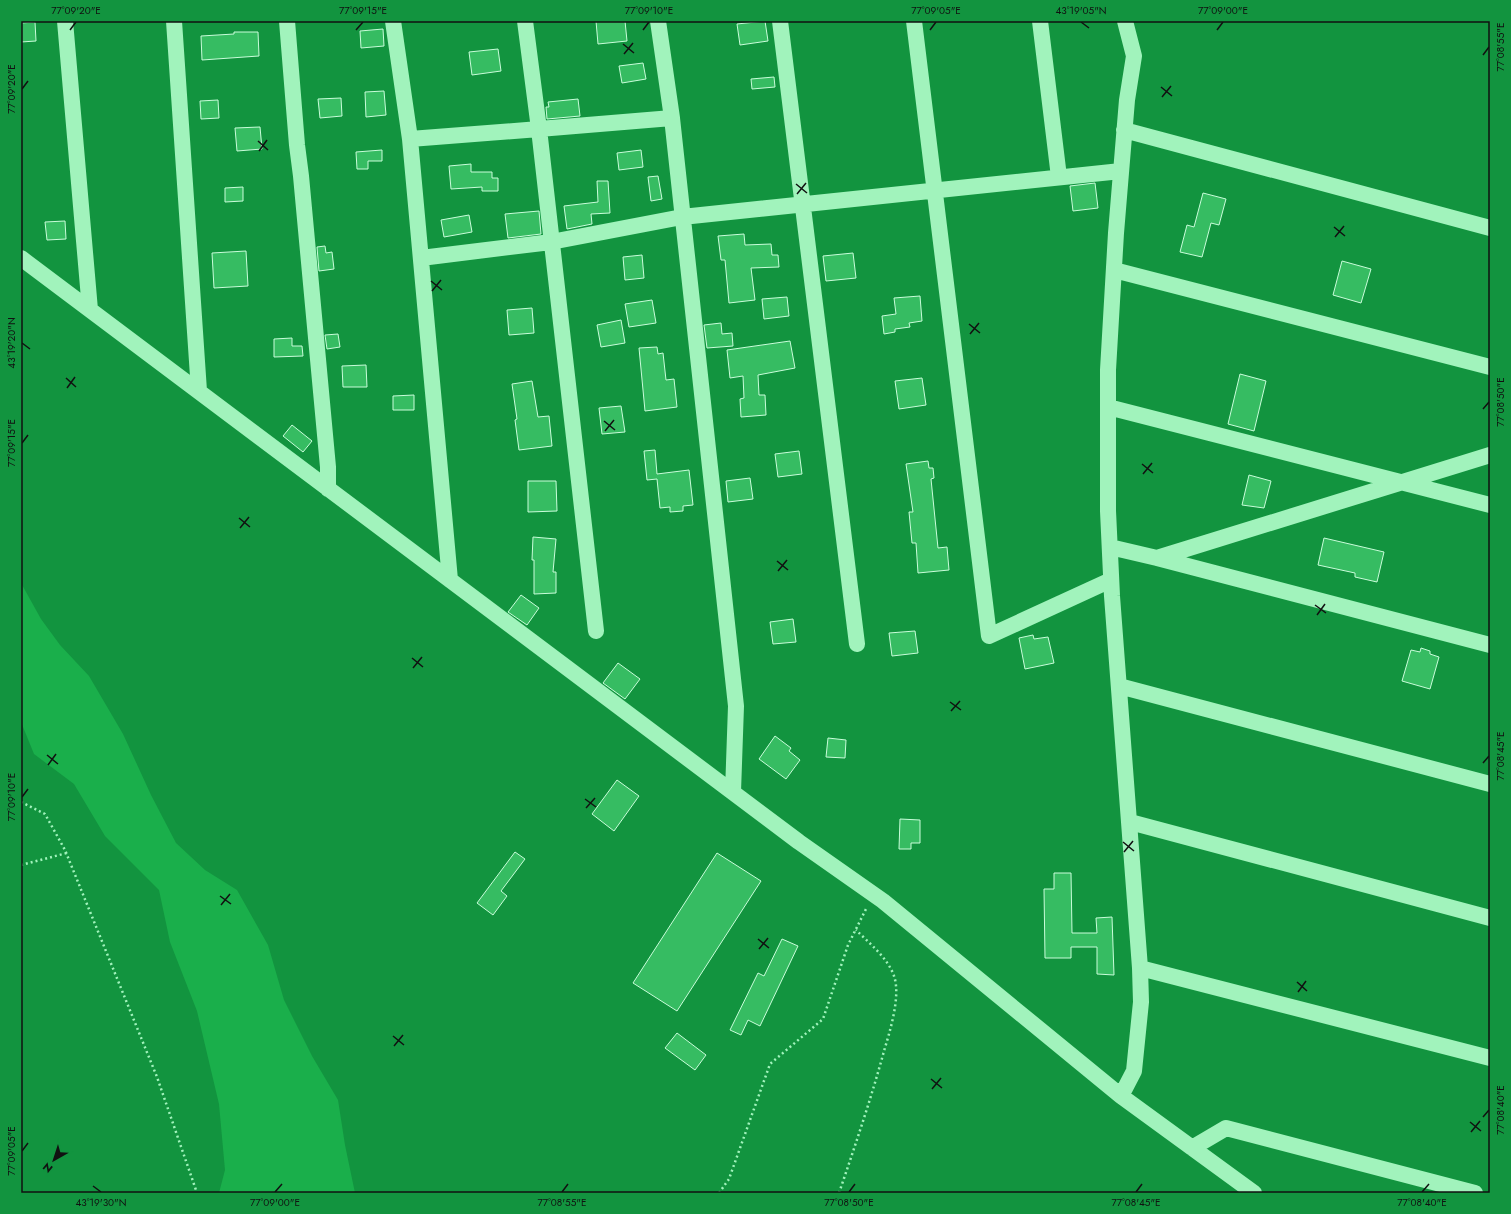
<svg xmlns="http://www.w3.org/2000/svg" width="1511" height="1214" font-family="Jost,sans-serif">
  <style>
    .green { fill: #1aaf4b }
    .building { fill: #36bc62; stroke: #c9fdda }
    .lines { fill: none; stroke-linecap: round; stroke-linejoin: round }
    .path { stroke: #a1f3bc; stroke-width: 2.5; stroke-dasharray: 2 3; stroke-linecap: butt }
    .minor { stroke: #a1f3bc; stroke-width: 16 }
    .ticks { fill: none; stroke: #111; stroke-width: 1.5 }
    .neatline { fill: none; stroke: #111; stroke-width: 1.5 }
    .ticks-label { font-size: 10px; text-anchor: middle; fill: #111 }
  </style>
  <rect width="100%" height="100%" fill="#12943f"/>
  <path class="green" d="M 21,583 L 41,619 L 60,645 L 89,676 L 123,734 L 151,795 L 176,843 L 205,870 L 237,890 L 268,945 L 284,1000 L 312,1056 L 338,1100 L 345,1145 L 355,1193 L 219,1193 L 225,1170 L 219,1104 L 197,1011 L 170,942 L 159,890 L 105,836 L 74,784 L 34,754 L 21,722 Z"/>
  <path class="building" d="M 596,21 L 625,21 L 627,41 L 598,44 Z
    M 765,21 L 768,41 L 740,45 L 737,24 Z
    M 35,22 L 36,41 L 21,42 L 21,23 Z
    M 383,29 L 384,46 L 361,48 L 360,31 Z
    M 234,32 L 258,32 L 259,56 L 202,60 L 201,36 L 234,34 Z
    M 498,49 L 501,71 L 472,75 L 469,52 Z
    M 643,63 L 646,79 L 622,83 L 619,66 Z
    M 774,77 L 775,87 L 752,89 L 751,79 Z
    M 384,91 L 386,115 L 366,117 L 365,92 Z
    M 341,98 L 342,116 L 320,118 L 318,99 Z
    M 578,99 L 580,116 L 547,119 L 546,107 L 549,107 L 548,102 Z
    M 218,100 L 219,118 L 201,119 L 200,101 Z
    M 260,127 L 262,149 L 237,151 L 235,128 Z
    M 382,150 L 382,161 L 368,161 L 368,169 L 357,169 L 356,152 Z
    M 641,150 L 643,167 L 619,170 L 617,153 Z
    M 471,164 L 471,172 L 492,172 L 492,178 L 498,178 L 498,191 L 482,191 L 482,187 L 451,189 L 449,166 Z
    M 658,176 L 662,199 L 651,201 L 648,177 Z
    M 597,181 L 608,181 L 610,213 L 591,214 L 592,224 L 567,229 L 564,206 L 598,202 Z
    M 1095,183 L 1098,208 L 1073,211 L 1070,186 Z
    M 243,187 L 243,201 L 225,202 L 225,188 Z
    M 1203,193 L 1226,199 L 1219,225 L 1211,223 L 1202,257 L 1180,252 L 1187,225 L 1194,227 Z
    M 539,211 L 541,234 L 508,238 L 505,214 Z
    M 469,215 L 472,232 L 444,237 L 441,220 Z
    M 65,221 L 66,239 L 47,240 L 45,222 Z
    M 744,234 L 745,245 L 771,244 L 772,255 L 778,255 L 779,267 L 751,268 L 755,300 L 729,303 L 725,260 L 721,260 L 718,236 Z
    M 325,246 L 326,253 L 332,252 L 334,269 L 319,271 L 317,247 Z
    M 246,251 L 248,286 L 214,288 L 212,253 Z
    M 853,253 L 856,278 L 826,281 L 823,256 Z
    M 642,255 L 644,278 L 625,280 L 623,257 Z
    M 1342,261 L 1371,269 L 1361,303 L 1333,295 Z
    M 920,296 L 922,321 L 909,323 L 910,327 L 895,329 L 895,332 L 884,334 L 882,316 L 896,314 L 894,298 Z
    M 787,297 L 789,316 L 764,319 L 762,299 Z
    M 652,300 L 656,323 L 629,327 L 625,304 Z
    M 532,308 L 534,333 L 509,335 L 507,310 Z
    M 621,320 L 625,343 L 601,347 L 597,325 Z
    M 721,323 L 722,334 L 732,333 L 733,346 L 707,348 L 704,325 Z
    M 338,334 L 340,347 L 327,349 L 325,335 Z
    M 292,338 L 292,346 L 302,346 L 303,356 L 274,357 L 274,339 Z
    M 790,341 L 795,368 L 758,375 L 759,395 L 765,395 L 766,415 L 741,417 L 740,399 L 744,398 L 743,376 L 730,378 L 727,350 Z
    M 657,347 L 658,354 L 663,353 L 666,380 L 674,379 L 677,407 L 645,411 L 639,348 Z
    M 366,365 L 367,387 L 343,387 L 342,366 Z
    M 1240,374 L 1266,381 L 1254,431 L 1228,424 Z
    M 922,378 L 926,405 L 899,409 L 895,381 Z
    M 532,381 L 538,417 L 549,416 L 552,446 L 519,450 L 515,420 L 517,419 L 512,384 Z
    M 414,395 L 414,410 L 393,410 L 393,396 Z
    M 621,406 L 625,432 L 602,434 L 599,408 Z
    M 292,425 L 312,441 L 303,452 L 283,436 Z
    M 655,450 L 657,474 L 689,470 L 693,505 L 683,506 L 683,511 L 670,512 L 670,507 L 660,508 L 657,479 L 647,480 L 644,451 Z
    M 799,451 L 802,474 L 778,477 L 775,454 Z
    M 928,461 L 929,468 L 933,468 L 934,478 L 931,479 L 938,548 L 947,547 L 949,570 L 918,573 L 916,543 L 912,543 L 909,512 L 913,512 L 906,464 Z
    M 1249,475 L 1271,481 L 1264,508 L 1242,505 Z
    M 750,478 L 753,499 L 728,502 L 726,481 Z
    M 528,481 L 556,481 L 557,511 L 528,512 Z
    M 533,537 L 556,539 L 553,572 L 556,572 L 556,593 L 534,594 L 534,560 L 532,560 Z
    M 1324,538 L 1384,552 L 1377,582 L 1355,577 L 1355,573 L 1318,565 Z
    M 521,595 L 539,608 L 527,625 L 508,612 Z
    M 793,619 L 796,642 L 773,644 L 770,622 Z
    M 915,631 L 918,653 L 892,656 L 889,633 Z
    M 1033,635 L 1034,639 L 1048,637 L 1054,663 L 1025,669 L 1019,638 Z
    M 1421,648 L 1430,651 L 1430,654 L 1439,657 L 1430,689 L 1402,681 L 1411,650 L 1420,652 Z
    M 618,663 L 640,679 L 625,699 L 603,683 Z
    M 775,736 L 791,748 L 789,751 L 800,760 L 786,779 L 759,759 Z
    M 828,738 L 846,740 L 845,758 L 826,757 Z
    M 617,780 L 639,796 L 614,831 L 592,814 Z
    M 900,819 L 920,820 L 920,843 L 911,843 L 911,849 L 899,849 Z
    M 515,852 L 525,859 L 501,891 L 507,896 L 493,915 L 477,903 Z
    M 717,853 L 761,881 L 677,1011 L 633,983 Z
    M 1054,873 L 1071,873 L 1072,933 L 1097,933 L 1096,918 L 1112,917 L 1114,975 L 1097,974 L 1097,947 L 1071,947 L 1071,958 L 1045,958 L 1044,889 L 1054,889 Z
    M 782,939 L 798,946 L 760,1026 L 748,1020 L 741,1035 L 730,1030 L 758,973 L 764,976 Z
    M 677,1033 L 706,1055 L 695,1070 L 665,1048 Z"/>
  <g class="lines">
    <path class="path" d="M 21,802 L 45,814 L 65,850 L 157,1077 L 197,1193
      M 21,865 L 67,853
      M 719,1193 L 729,1179 L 770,1064 L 823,1019 L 848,945 L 867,907
      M 839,1193 C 855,1146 871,1099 884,1051 C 890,1031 901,996 894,976 C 888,958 869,943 856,930"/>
    <path class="minor" d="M 65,21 L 90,310
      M 174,21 L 199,391
      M 287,21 L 297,145 L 301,176 L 328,467 L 328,489
      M 393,21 L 410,139 L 539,129 L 525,21
      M 658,21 L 672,118 L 736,706 L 733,792
      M 780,21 L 857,644
      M 914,21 L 989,636 L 1111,580
      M 1040,21 L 1059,177
      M 1124,130 L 1490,228
      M 410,139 L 450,580
      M 21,258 L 799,842 L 883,901 L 1121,1096 L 1254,1193
      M 421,258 L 551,242 L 682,217 L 1121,171
      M 1114,270 L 1490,367
      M 1108,407 L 1490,505
      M 1110,547 L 1157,558 L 1490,455
      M 1157,558 L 1490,645
      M 596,631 L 539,129 L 672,118
      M 1119,686 L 1490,784
      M 1130,822 L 1490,918
      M 1140,968 L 1490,1058
      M 1121,1096 L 1134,1071 L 1141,1002 L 1140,968 L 1112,596 L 1108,511 L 1108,370 L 1116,233 L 1127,100 L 1134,56 L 1125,21
      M 1192,1148 L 1226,1128 L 1475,1193"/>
  </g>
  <path class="ticks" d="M 1081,22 L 1089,28M 70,30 L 76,22M 356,30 L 363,22M 643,30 L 649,22M 930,30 L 936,22M 1217,30 L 1223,22M 623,44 L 634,53M 624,54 L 633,43M 1483,55 L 1489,47M 1161,87 L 1172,96M 22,89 L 28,81M 1162,97 L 1171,86M 258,141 L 268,150M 259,151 L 267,140M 796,184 L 807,193M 797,194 L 806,183M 1334,227 L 1345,236M 1335,237 L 1344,226M 431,281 L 442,290M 432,291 L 441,280M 969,324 L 980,333M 970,334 L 979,323M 22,343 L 30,349M 66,378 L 76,387M 67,388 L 75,377M 1483,409 L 1489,402M 604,421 L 615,430M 605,431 L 614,420M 22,443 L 28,435M 1142,464 L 1153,473M 1143,474 L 1152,463M 239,518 L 250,527M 240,528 L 249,517M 777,561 L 788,570M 778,571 L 787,560M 1315,605 L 1326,613M 1317,615 L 1325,604M 412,658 L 423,667M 413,668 L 422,657M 950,702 L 961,710M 951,711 L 960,701M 47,755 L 58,764M 1483,763 L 1489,756M 48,765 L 56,754M 22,797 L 28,789M 585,799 L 596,807M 586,808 L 595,798M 1123,842 L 1134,851M 1124,852 L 1133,841M 220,896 L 231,904M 221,905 L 230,894M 758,939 L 769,948M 759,949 L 768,938M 1297,982 L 1307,991M 1298,992 L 1306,981M 393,1036 L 404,1045M 394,1046 L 403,1035M 931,1079 L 942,1088M 932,1089 L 941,1078M 1483,1117 L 1489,1110M 1470,1122 L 1481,1131M 1471,1132 L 1480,1121M 22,1151 L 28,1143M 93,1186 L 101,1192M 275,1192 L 282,1184M 562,1192 L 568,1184M 849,1192 L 855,1184M 1136,1192 L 1142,1184M 1422,1192 L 1429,1184"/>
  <rect width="1511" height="1214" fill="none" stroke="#12943f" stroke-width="44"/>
  <g transform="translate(54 1160) rotate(219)" stroke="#12943f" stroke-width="3" paint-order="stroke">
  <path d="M0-3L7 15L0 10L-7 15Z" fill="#111111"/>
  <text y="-6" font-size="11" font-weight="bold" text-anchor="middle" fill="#111111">N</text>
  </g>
  <rect x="22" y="22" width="1467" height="1170" class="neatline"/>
  <g class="ticks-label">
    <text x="76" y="14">77°09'20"E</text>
    <text x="363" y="14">77°09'15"E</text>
    <text x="649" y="14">77°09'10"E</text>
    <text x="936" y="14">77°09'05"E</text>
    <text x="1081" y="14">43°19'05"N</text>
    <text x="1223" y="14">77°09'00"E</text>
    <text transform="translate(1500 47) rotate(-90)" y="4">77°08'55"E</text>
    <text transform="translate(11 89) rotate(-90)" y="4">77°09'20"E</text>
    <text transform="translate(11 343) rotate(-90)" y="4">43°19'20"N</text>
    <text transform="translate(1500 402) rotate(-90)" y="4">77°08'50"E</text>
    <text transform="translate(11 443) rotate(-90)" y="4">77°09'15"E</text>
    <text transform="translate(1500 756) rotate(-90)" y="4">77°08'45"E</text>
    <text transform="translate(11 797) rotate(-90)" y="4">77°09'10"E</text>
    <text transform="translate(1500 1110) rotate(-90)" y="4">77°08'40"E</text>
    <text transform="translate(11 1151) rotate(-90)" y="4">77°09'05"E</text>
    <text x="101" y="1206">43°19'30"N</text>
    <text x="275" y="1206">77°09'00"E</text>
    <text x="562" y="1206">77°08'55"E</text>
    <text x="849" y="1206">77°08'50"E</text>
    <text x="1136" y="1206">77°08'45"E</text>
    <text x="1422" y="1206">77°08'40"E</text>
  </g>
</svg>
